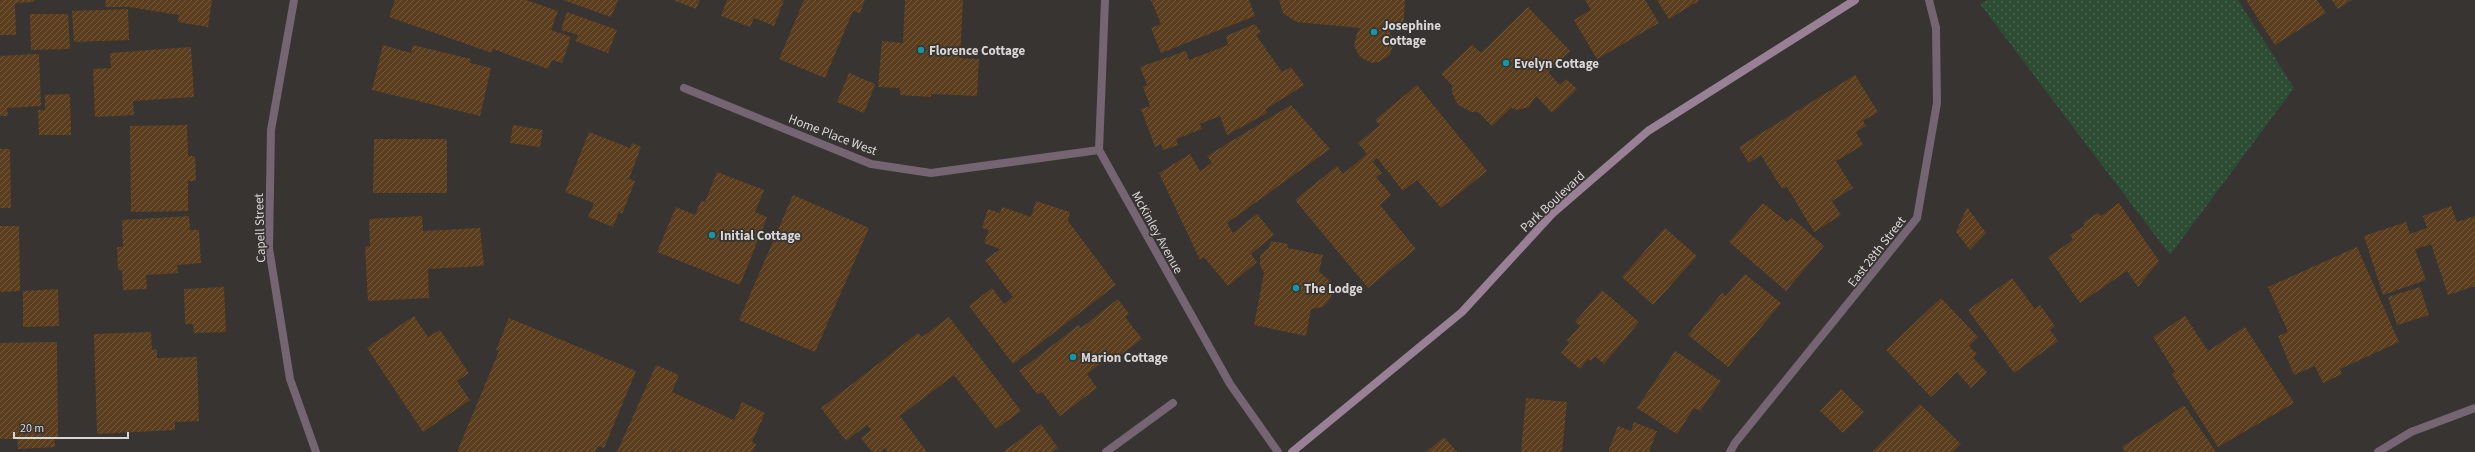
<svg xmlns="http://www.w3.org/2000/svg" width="2475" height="452" font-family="'Source Sans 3',sans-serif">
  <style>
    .grass { fill: url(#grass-dots) }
    .building { fill: url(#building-hatch) }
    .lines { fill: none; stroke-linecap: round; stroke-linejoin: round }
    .lane { stroke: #756572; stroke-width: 8 }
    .street { stroke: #756572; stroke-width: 8 }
    .secondary { stroke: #988095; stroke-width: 8 }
    .culture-dot { fill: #0f9aa8; stroke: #373432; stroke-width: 1.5 }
    .labels { text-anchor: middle; stroke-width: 3.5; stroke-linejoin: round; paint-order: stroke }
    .poi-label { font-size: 13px; font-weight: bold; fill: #d9d7d6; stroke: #373432; text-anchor: start }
    .street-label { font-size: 13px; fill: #d9d7d6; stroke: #373432 }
  </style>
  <defs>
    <pattern id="grass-dots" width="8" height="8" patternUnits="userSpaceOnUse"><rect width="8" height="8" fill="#2c4c34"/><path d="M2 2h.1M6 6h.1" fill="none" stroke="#4a6551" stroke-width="1.8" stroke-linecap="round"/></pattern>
    <pattern id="building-hatch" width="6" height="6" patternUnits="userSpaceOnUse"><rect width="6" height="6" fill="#5b3e1e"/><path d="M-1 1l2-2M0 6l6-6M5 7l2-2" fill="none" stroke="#72593e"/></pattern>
  </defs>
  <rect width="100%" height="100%" fill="#373432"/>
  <path class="grass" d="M 1987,0 L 2238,0 L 2294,88 L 2170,255 L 1980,4 Z"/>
  <path class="building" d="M 0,0 L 34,0 L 34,2 L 15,3 L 16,35 L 0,35 Z
    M 106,0 L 212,0 L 208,27 L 178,22 L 179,15 L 129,7 L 105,7 Z
    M 395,0 L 526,0 L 558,11 L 551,30 L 571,37 L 562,63 L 552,60 L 548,69 L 493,49 L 492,53 L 389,17 Z
    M 563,0 L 618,0 L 611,17 Z
    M 673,0 L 700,0 L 696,9 Z
    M 727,0 L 784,0 L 774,26 L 754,18 L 750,27 L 721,16 Z
    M 804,0 L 865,0 L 860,13 L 853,11 L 825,78 L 779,59 Z
    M 905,0 L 963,0 L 960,58 L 979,59 L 977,96 L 931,94 L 931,97 L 900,95 L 900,88 L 878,87 L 882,41 L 903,43 Z
    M 1151,0 L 1249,0 L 1255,16 L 1161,53 L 1151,28 L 1161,24 Z
    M 1279,0 L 1405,0 L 1403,31 L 1389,30 L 1394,42 L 1390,55 L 1379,62 L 1372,63 L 1360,57 L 1354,46 L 1357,33 L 1361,28 L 1296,22 L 1283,13 Z
    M 1585,0 L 1645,0 L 1659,23 L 1597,59 L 1574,20 L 1591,10 Z
    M 1657,0 L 1700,0 L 1669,19 Z
    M 2246,0 L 2317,0 L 2326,13 L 2275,45 Z
    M 2332,0 L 2352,0 L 2338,9 Z
    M 1528,7 L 1570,51 L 1548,72 L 1560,85 L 1566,79 L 1577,89 L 1552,113 L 1536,96 L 1529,107 L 1517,110 L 1511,108 L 1492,126 L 1478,112 L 1471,112 L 1458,105 L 1452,93 L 1452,85 L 1441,74 L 1472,45 L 1481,53 Z
    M 128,9 L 129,40 L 74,42 L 72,11 Z
    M 567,12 L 617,30 L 608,53 L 575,41 L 578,35 L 561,30 Z
    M 30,14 L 68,14 L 70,49 L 31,50 Z
    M 1255,24 L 1261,32 L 1256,35 L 1282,72 L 1291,67 L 1304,85 L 1266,109 L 1267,113 L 1227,135 L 1220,116 L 1200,124 L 1202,129 L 1176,139 L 1178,145 L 1163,150 L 1161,144 L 1155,147 L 1141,109 L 1150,106 L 1143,87 L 1147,85 L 1140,67 L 1186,51 L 1189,60 L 1228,45 L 1226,36 Z
    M 383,45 L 411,53 L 413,45 L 471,59 L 470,63 L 491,68 L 480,116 L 372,90 Z
    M 191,47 L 194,97 L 133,101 L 134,115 L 95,117 L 93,69 L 111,68 L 110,53 Z
    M 39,54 L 41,106 L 7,108 L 8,116 L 0,116 L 0,56 Z
    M 849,73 L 875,84 L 864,113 L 837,102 Z
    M 1855,75 L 1878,112 L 1863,121 L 1866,126 L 1856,132 L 1863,145 L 1836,161 L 1853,188 L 1832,201 L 1841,215 L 1814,232 L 1787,187 L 1782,189 L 1761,155 L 1749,163 L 1739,147 Z
    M 1417,85 L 1487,171 L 1441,208 L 1417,180 L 1403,191 L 1377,158 L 1373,162 L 1382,173 L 1376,177 L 1391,195 L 1380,205 L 1416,249 L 1368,288 L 1295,200 L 1337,166 L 1343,174 L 1367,154 L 1358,143 L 1380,125 L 1375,120 Z
    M 70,94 L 71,135 L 39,135 L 38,110 L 45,110 L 45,95 Z
    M 1291,105 L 1330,149 L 1227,223 L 1233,233 L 1257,214 L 1274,235 L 1251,254 L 1257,262 L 1228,286 L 1204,257 L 1200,260 L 1159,173 L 1190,154 L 1200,171 L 1212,163 L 1207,156 Z
    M 187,125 L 188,156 L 195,156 L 196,181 L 188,181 L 188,211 L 131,212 L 130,126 Z
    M 513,125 L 543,130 L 540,147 L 510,143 Z
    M 589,132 L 630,148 L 632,143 L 641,147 L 629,179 L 635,181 L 622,214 L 619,212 L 613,227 L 588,217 L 594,203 L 565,192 Z
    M 374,139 L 447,139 L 447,193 L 373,193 Z
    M 0,149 L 10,149 L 11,208 L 0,208 Z
    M 717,172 L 764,190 L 755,212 L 767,217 L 740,285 L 657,252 L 676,207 L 695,215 L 701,201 L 705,202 Z
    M 793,195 L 869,228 L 815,352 L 739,320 Z
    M 1036,201 L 1070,212 L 1068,221 L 1116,285 L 1013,364 L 969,306 L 992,288 L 1004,304 L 1013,297 L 985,260 L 1000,249 L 984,243 L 989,230 L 982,228 L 988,209 L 1000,213 L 1002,207 L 1031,217 Z
    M 1763,203 L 1787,222 L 1792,218 L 1824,246 L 1786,291 L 1729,242 Z
    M 2119,203 L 2159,261 L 2138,287 L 2127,271 L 2080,303 L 2048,257 L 2073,240 L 2070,235 L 2084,226 L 2083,223 L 2098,213 L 2101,216 Z
    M 2451,206 L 2457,222 L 2475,216 L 2475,286 L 2448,295 L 2431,244 L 2415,249 L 2426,280 L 2383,295 L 2364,236 L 2406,222 L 2410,234 L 2427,228 L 2423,216 Z
    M 1967,207 L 1986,233 L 1970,250 L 1956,232 Z
    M 189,216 L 190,230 L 199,230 L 201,263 L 177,265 L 178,273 L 146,275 L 147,289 L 123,290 L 122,270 L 118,270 L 117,247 L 123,247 L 122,220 Z
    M 422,216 L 423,231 L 480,228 L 484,266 L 428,269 L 429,298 L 368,301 L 365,247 L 370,246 L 369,219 Z
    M 0,226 L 19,226 L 20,291 L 0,292 Z
    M 1665,228 L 1697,256 L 1653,305 L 1622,277 Z
    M 1271,241 L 1288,244 L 1288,248 L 1323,255 L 1319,272 L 1329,280 L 1331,285 L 1331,297 L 1323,307 L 1311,309 L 1306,336 L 1254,325 L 1264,273 L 1260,265 L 1260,256 L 1269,247 Z
    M 2357,247 L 2399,342 L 2340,369 L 2342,374 L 2323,383 L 2315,366 L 2294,375 L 2278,336 L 2288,332 L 2268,287 Z
    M 1745,274 L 1781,303 L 1728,367 L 1688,335 L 1722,293 L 1726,296 Z
    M 2012,278 L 2035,309 L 2040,305 L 2055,326 L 2050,330 L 2058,341 L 2014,373 L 1968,310 Z
    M 224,287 L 226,332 L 194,333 L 193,324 L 185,324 L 184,289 Z
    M 2420,287 L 2429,315 L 2397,325 L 2388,297 Z
    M 58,289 L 59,326 L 23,327 L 23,291 Z
    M 1602,290 L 1639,322 L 1604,364 L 1595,356 L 1591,361 L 1588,359 L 1580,369 L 1561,353 L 1569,343 L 1567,340 L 1580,326 L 1575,322 Z
    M 1941,298 L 1978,337 L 1969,346 L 1977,354 L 1973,358 L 1987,372 L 1971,388 L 1957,372 L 1931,397 L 1886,350 Z
    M 1118,299 L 1129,314 L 1125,317 L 1142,339 L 1115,359 L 1111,355 L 1087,374 L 1097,388 L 1060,416 L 1042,392 L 1038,395 L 1019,371 L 1079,325 L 1081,328 Z
    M 414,316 L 428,337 L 440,330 L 469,373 L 457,381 L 470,400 L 423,432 L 367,348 Z
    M 2185,316 L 2208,351 L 2245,327 L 2294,403 L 2218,447 L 2172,374 L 2175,372 L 2153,337 Z
    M 949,317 L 1021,411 L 996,429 L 954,375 L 900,416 L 927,452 L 888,452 L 885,448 L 880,452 L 872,452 L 861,438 L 871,430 L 867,425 L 846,441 L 821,408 L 918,333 L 922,337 Z
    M 509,318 L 636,371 L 604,448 L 598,446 L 595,452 L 457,452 L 499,351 L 496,350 Z
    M 151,332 L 152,350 L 157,349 L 157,358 L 197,357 L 199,421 L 175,422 L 175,430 L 97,434 L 94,334 Z
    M 57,342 L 58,438 L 54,438 L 55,447 L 18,449 L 17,439 L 0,439 L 0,343 Z
    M 1675,351 L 1721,381 L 1700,411 L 1694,408 L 1677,434 L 1637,408 Z
    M 656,365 L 679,375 L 672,392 L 734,420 L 742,402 L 765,413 L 752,442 L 756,444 L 752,452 L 676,452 L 672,450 L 671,452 L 617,452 Z
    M 1841,389 L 1864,412 L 1843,433 L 1820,411 Z
    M 1526,398 L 1567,402 L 1562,452 L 1521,452 Z
    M 1920,404 L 1961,444 L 1953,452 L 1872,452 Z
    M 2184,405 L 2216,452 L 2125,452 L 2122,447 Z
    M 1634,422 L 1657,431 L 1649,452 L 1608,452 L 1618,426 L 1631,431 Z
    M 1041,424 L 1058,448 L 1052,452 L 1003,452 Z
    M 1444,437 L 1457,452 L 1426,452 Z"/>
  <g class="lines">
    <path class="lane" d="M 1106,452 L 1173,403"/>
    <path class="street" d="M 294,0 L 271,130 L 269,248 L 290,379 L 316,452
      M 1105,0 L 1099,150 L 1230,384 L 1278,452
      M 684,88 L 871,164 L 931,173 L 1099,150
      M 1730,452 L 1735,443 L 1917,218 L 1937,103 L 1936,28 L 1929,0
      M 2378,452 L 2411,432 L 2475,408"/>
    <path class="secondary" d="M 1292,452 L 1462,312 L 1552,214 L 1648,131 L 1855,0"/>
  </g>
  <g class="culture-dot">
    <circle cx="1374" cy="32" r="4"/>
    <circle cx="921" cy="50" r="4"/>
    <circle cx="1506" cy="63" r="4"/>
    <circle cx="712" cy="235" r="4"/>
    <circle cx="1296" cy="288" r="4"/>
    <circle cx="1073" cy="357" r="4"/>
  </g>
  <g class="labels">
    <g class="poi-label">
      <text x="1382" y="30">Josephine<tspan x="1382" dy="15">Cottage</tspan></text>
      <text x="929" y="55">Florence Cottage</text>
      <text x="1514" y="68">Evelyn Cottage</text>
      <text x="720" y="240">Initial Cottage</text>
      <text x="1304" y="293">The Lodge</text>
      <text x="1081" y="362">Marion Cottage</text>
    </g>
    <g class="street-label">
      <text transform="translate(833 134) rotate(21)" y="5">Home Place West</text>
      <text transform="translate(1552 201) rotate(-43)" y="5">Park Boulevard</text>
      <text transform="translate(259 228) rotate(-92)" y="5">Capell Street</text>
      <text transform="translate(1158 232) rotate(61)" y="5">McKinley Avenue</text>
      <text transform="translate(1876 251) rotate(-52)" y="5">East 28th Street</text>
    </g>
  </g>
  <path d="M14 432v6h114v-6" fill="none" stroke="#d9d7d6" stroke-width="2"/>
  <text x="20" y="432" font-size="12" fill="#d9d7d6" stroke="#373432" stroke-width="3" paint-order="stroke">20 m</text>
</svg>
